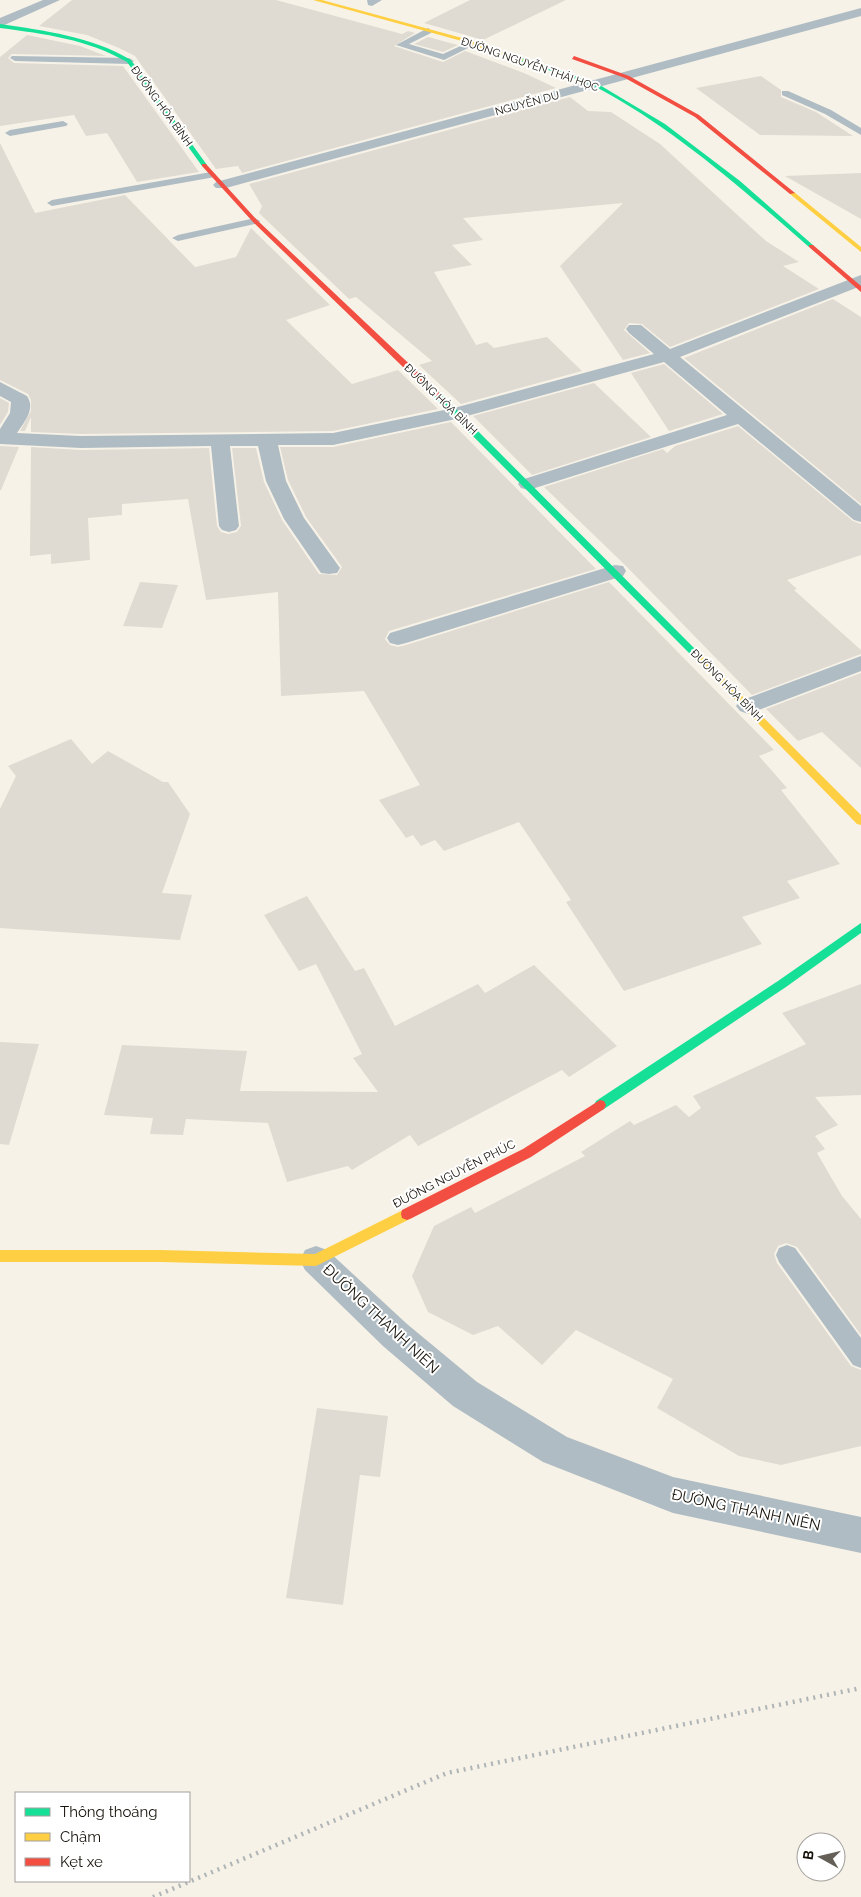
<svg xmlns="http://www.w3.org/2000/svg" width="861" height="1897" font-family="Raleway,sans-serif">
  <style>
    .building { fill: #e0dbd2 }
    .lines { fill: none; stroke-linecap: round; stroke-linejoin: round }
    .path { stroke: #afb5b7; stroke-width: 4.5; stroke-dasharray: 2 5; stroke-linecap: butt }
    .lane { fill: #afbcc3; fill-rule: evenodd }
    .street { fill: #afbcc3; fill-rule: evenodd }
    .fast { fill: #16e098; fill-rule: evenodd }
    .slow { fill: #ffcf43; fill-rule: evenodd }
    .jam { fill: #f24e42; fill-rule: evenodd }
    .labels { text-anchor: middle; stroke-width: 4; stroke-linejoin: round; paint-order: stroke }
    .far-street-label { font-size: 11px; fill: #16120a; stroke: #fff }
    .street-label { font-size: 12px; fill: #16120a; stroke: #fff }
    .near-street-label { font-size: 15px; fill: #16120a; stroke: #fff }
  </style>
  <rect width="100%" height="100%" fill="#f7f2e7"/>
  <path class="building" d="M 72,0 L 276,0 L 402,34 L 408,31 L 415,33 L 394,46 L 443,62 L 465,51 L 524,73 L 556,88 L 242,173 L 238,166 L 216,169 L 135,56 L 119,48 L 87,35 L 39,26 Z
    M 470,0 L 566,0 L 483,40 L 424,23 Z
    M 27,35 L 80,46 L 106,56 L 12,54 L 8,58 L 14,63 L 123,66 L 199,172 L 137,182 L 107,133 L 86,136 L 74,115 L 0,126 L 0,57 Z
    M 428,37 L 454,44 L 458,45 L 443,52 L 414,44 Z
    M 761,76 L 781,90 L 781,97 L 816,112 L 853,136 L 760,135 L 696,88 Z
    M 570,97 L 588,111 L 611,112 L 660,144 L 766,241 L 799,262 L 783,266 L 819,289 L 670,347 L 642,324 L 629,323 L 624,330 L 650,353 L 623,360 L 560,266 L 623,203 L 463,218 L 483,240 L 452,245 L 472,265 L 434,272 L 476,345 L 487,342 L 494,348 L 547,337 L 582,371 L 461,404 L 419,365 L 432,361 L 356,297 L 349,299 L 259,213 L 262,206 L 249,184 Z
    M 0,143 L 35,213 L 125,195 L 195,267 L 236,257 L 251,228 L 330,305 L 286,320 L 352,384 L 398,370 L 438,409 L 333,431 L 81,434 L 31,432 L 31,417 L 25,431 L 20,431 L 31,411 L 31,400 L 28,394 L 0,380 Z
    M 861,173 L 861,219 L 785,176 Z
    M 833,299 L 861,317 L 861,504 L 684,358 Z
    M 664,364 L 723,414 L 669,431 L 631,373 Z
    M 594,383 L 651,437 L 532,475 L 473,416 Z
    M 0,398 L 9,403 L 8,412 L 0,425 Z
    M 451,422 L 596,569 L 389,631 L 385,639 L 390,645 L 398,647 L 406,645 L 609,582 L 774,750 L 759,756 L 787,788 L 781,790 L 840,864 L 787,881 L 800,898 L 742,917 L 762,944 L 624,991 L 566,902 L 571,900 L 519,822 L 444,851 L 435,840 L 421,846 L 413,835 L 406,838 L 379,800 L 420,785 L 364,691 L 281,696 L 278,592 L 206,600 L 188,499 L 122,504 L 122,515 L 88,518 L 90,560 L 51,564 L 51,554 L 30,556 L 31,447 L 81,450 L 209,448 L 217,526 L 221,532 L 228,534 L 237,532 L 241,526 L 232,448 L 256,448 L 264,482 L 282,520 L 319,574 L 337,575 L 342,567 L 306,517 L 288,480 L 280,447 L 333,447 Z
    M 738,426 L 853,521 L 861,524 L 861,555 L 787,580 L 797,589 L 794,590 L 861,650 L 861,654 L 752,695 L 625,565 L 544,487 L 663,449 L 667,453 L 675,446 Z
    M 0,446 L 19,447 L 1,490 L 0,490 Z
    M 140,582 L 178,585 L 162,628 L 123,626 Z
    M 861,673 L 861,768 L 822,732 L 798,741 L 766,709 Z
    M 71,739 L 92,764 L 108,751 L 163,782 L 168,782 L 190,814 L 162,893 L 192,895 L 180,940 L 0,928 L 0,809 L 16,776 L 8,766 Z
    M 307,896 L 355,971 L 364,968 L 395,1026 L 478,984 L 485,993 L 534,965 L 617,1046 L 569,1077 L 562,1070 L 418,1146 L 410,1135 L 352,1170 L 348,1166 L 287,1182 L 268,1123 L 186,1119 L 183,1135 L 150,1134 L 153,1118 L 104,1115 L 122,1045 L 247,1051 L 240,1091 L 378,1092 L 353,1058 L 362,1054 L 316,964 L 299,971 L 264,915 Z
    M 861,984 L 861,1095 L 815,1097 L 838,1125 L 815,1136 L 825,1149 L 817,1153 L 842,1196 L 861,1219 L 861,1335 L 797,1247 L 786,1243 L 778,1246 L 774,1254 L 777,1263 L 851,1366 L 861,1370 L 861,1446 L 781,1465 L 739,1456 L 657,1408 L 673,1379 L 576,1330 L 542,1365 L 498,1326 L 473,1335 L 428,1312 L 412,1276 L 434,1226 L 471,1207 L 475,1213 L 585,1156 L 581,1152 L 630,1121 L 634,1125 L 676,1105 L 689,1117 L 701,1108 L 693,1096 L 806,1044 L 782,1013 Z
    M 0,1042 L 39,1044 L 9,1145 L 0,1144 Z
    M 317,1408 L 388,1416 L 380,1477 L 360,1475 L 343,1605 L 286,1598 Z"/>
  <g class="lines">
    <path class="path" d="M 153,1897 L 447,1773 L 861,1688"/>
    <path class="lane" d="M 428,28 L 432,31 L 431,33 L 409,44 L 443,54 L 469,42 L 476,44 L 444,60 L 396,45 Z
      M 12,56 L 129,58 L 134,61 L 129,64 L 15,61 L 10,58 Z
      M 782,91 L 788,91 L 831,110 L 861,128 L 861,135 L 825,114 L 782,95 Z
      M 63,121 L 68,124 L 66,126 L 10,136 L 5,133 L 10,130 Z
      M 211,172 L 216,175 L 215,177 L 52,206 L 47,203 L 52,200 Z
      M 255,218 L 260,221 L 259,223 L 178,241 L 172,238 L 178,235 Z
      M 787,1245 L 795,1248 L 861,1338 L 861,1368 L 853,1365 L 779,1262 L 776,1255 L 779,1248 Z"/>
    <path class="street" d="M 43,0 L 60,0 L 0,27 L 0,18 Z
      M 367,0 L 382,0 L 372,6 L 368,5 Z
      M 861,8 L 861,16 L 226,188 L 216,188 L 213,185 L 216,182 Z
      M 861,275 L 861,286 L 680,357 L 861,506 L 861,522 L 854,520 L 738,424 L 535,488 L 528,490 L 521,488 L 518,484 L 521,480 L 727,415 L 664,362 L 456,419 L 333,445 L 278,445 L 286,481 L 304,518 L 340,568 L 337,573 L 329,574 L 321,573 L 284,519 L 266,481 L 258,446 L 230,446 L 239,526 L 236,530 L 229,532 L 222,530 L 219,526 L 211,446 L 81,448 L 0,444 L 0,429 L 10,413 L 11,402 L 0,396 L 0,382 L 27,396 C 36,409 24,422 17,433 L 81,436 L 333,433 L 454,408 L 654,354 L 629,333 L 626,329 L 629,325 L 641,325 L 670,349 Z
      M 615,565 L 623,566 L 626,571 L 623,576 L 406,643 L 398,645 L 390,643 L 387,638 L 390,633 Z
      M 861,656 L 861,671 L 756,711 L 748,714 L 740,711 L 736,706 L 740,701 Z
      M 316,1246 L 327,1250 L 407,1324 L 477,1382 L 567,1437 L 673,1477 L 861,1517 L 861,1553 L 673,1513 L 543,1462 L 453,1406 L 383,1346 L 305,1270 L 300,1260 L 305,1250 Z"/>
    <path class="fast" d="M 0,24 C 46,31 90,36 131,60 L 207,165 L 202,166 L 127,62 C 87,39 45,34 0,28 Z
      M 522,58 L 598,84 L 665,124 L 740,181 L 814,246 L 809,247 C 742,189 675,129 596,87 C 576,77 542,69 520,61 Z
      M 433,392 L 439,392 L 703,657 L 703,661 L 697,661 L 433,396 Z
      M 861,923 L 861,933 L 786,987 L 604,1109 L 600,1110 L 596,1109 L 594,1105 L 596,1101 L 778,981 Z"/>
    <path class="slow" d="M 313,0 L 322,0 L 462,38 L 525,60 L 520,61 L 458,40 Z
      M 790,192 L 794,192 L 861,247 L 861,252 L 790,194 Z
      M 700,656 L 703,657 L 861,815 L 861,825 L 857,824 L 697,661 L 697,657 Z
      M 407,1208 L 412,1210 L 413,1214 L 412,1218 L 316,1266 L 161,1262 L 0,1262 L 0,1250 L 161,1250 L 315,1254 Z"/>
    <path class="jam" d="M 574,56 L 629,76 L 699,115 L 795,193 L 790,194 L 695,117 L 625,78 L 572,59 Z
      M 202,164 L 206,164 L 257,220 L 439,392 L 439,396 L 433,396 L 253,222 L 202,166 Z
      M 809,245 L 813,245 L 861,286 L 861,292 L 809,247 Z
      M 600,1100 L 604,1101 L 606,1105 L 604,1109 L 531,1157 L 412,1218 L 407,1220 L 402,1218 L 401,1214 L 402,1210 L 523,1149 Z"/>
  </g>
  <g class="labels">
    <g class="far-street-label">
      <text transform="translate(530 64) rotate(19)" y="4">ĐƯỜNG NGUYỄN THÁI HỌC</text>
      <text transform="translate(527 103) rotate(-15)" y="4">NGUYỄN DU</text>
      <text transform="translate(162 106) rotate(54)" y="4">ĐƯỜNG HÒA BÌNH</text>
      <text transform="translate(441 399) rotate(44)" y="4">ĐƯỜNG HÒA BÌNH</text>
      <text transform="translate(727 685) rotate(45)" y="4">ĐƯỜNG HÒA BÌNH</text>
    </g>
    <g class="street-label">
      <text transform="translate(454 1174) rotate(-27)" y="4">ĐƯỜNG NGUYỄN PHÚC</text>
    </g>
    <g class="near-street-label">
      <text transform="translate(381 1319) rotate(43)" y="5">ĐƯỜNG THANH NIÊN</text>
      <text transform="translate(746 1510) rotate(12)" y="5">ĐƯỜNG THANH NIÊN</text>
    </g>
  </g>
  <rect x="15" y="1792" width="175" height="90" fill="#ffffff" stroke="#a2a09d"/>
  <rect x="25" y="1808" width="25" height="8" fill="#16e098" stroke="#a2a09d"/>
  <text x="60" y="1817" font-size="15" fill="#16120a">Thông thoáng</text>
  <rect x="25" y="1833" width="25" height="8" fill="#ffcf43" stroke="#a2a09d"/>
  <text x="60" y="1842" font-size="15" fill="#16120a">Chậm</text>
  <rect x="25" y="1858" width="25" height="8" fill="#f24e42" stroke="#a2a09d"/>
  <text x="60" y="1867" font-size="15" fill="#16120a">Kẹt xe</text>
  <g transform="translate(821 1857) rotate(278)"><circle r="24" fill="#ffffff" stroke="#a2a09d"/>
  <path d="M0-4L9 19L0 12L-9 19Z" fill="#656057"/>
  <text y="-8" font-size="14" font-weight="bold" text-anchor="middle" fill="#16120a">B</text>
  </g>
</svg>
